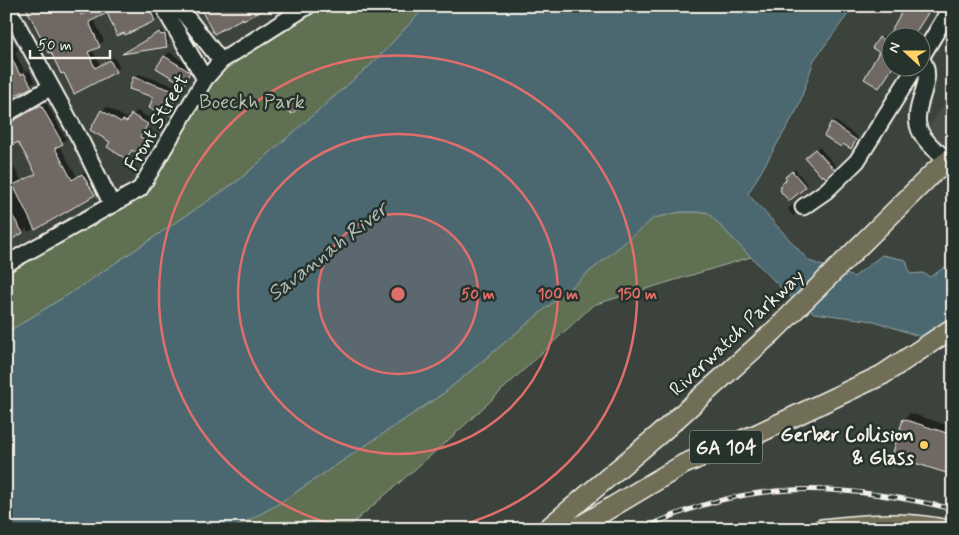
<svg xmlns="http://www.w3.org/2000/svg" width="959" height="535" font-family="Mynerve,sans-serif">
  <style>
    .built { fill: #4c4e48 }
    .green { fill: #5e7052; stroke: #a9b09d }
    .water { fill: #4c6871; stroke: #8f9fa1 }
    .shadow { fill: #0007 }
    .building { fill: #706763; stroke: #f4f1e8 }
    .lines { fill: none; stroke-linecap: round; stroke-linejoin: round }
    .minor-casing { stroke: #f4f1e8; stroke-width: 19 }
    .major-casing { stroke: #f4f1e8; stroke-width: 22 }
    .minor { stroke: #26332d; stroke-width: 15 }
    .major { stroke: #716e59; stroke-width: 19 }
    .rail-casing { stroke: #f4f1e8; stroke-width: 5 }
    .rail { stroke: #26332d; stroke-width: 3; stroke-dasharray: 9; stroke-linecap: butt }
    .ring { fill: none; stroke: #e06e6b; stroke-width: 2.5 }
    .poi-dot { fill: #ffd166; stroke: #26332d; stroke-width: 2 }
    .labels { text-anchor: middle; stroke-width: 5; stroke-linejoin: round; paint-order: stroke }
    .shield { fill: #26332d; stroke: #b6b8b0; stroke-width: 1 }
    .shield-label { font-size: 19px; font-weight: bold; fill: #f4f1e8 }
    .park-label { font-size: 20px; fill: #b8bdac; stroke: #26332d }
    .street-label { font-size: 20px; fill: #f4f1e8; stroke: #26332d }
    .poi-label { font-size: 20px; font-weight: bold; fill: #f4f1e8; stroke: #26332d; text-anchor: end }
    .water-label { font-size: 21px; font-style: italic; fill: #b1bab8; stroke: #26332d }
    .centre { fill: #e06e6b; stroke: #26332d; stroke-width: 2.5 }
    .ring-label { font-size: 15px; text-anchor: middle; font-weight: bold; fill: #e06e6b; stroke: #26332d; stroke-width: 5; stroke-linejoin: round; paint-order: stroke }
  </style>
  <rect width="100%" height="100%" fill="#3c433d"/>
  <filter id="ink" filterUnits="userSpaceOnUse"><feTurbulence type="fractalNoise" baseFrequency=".02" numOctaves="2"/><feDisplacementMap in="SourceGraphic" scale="10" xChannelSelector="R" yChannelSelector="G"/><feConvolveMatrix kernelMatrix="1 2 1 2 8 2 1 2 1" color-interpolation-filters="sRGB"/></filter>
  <g filter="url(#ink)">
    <path class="built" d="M 953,91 L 953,140 L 945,149 L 927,130 Z"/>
    <path class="green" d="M 308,6 L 426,6 L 376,60 L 239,180 L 74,291 L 6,333 L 6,264 L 140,189 L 205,79 Z
      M 680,212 L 707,212 L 751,257 L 593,305 L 453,436 L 346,529 L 232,529 L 275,506 L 444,393 L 654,218 Z"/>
    <path class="water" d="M 426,6 L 854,6 L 814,60 L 798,108 L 748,194 L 809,261 L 854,277 L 882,255 L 906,260 L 910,274 L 923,273 L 930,277 L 945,267 L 952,284 L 953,348 L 874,321 L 814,313 L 788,295 L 707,212 L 680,212 L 654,218 L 444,393 L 275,506 L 232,529 L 6,529 L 6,333 L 74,291 L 239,180 L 376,60 Z"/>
    <path class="shadow" d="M 23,6 L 82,6 L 85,12 L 97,6 L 154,6 L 159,16 L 154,20 L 107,11 L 93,18 L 104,41 L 92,49 L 100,65 L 114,57 L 120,67 L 75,92 L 27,7 Z
      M 908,6 L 932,6 L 914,35 L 918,38 L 892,38 L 892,68 L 881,85 L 880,38 L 883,36 L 888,39 Z
      M 6,24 L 18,50 L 15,53 L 25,72 L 29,70 L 35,82 L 6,98 Z
      M 162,30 L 164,33 L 168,32 L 169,43 L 167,46 L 126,52 Z
      M 169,52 L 194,69 L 184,84 L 165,57 Z
      M 139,74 L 181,88 L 174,109 L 169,113 L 135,78 Z
      M 299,94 L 304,99 L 292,112 L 287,108 Z
      M 46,102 L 66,139 L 59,145 L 77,177 L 86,171 L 98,190 L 46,223 L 28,232 L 27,229 L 6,241 L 6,154 L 21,180 L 36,173 L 18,140 L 6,125 Z
      M 107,107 L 126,118 L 128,116 L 131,117 L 137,111 L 151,119 L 144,132 L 148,134 L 140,147 L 136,151 L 133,149 L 126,157 L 112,142 L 102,111 Z
      M 834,120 L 858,137 L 853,145 L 843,143 L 832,123 Z
      M 819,147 L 836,166 L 826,176 L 807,158 Z
      M 795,169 L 807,184 L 789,199 L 782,184 Z
      M 795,203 L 797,212 L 793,216 L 788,209 Z
      M 910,413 L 953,427 L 953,474 L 893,455 L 905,419 Z"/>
    <path class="building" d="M 25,6 L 77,6 L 81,15 L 99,6 L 149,6 L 155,21 L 125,35 L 124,33 L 117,36 L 107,13 L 89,22 L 100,47 L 88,52 L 95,68 L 110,60 L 116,72 L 74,94 L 64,73 L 61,74 L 51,52 L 49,53 Z
      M 199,6 L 272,6 L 243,20 L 243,18 L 214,34 Z
      M 905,6 L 917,6 L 928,13 L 912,38 L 892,38 L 892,69 L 879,88 L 864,79 L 879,52 L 872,48 L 879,37 L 885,41 Z
      M 159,32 L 161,35 L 165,34 L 167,47 L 122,54 Z
      M 6,47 L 20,75 L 24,73 L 32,87 L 6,100 Z
      M 164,56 L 190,72 L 184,85 L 156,68 Z
      M 133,77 L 177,92 L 170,115 L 149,108 L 153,97 L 129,89 Z
      M 295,96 L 303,102 L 292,114 L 285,108 Z
      M 41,105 L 63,144 L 55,148 L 72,180 L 82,174 L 95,195 L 35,230 L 13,185 L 36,174 L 18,142 L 6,149 L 6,125 Z
      M 101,110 L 121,122 L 123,120 L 127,122 L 131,114 L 148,124 L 140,137 L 145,139 L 136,153 L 132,150 L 126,159 L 107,147 L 110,142 L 90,130 Z
      M 831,122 L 856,140 L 851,149 L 843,144 L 841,147 L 824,136 Z
      M 815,149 L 835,170 L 826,178 L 823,175 L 822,177 L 805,158 Z
      M 792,171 L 806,187 L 789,201 L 781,192 L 780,186 L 787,179 L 785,177 Z
      M 6,205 L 23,233 L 6,243 Z
      M 903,419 L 953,435 L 953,475 L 892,456 Z"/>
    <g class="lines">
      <g class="minor-casing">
        <path id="minor" d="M 7,6 L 81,141 L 112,205
          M 166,6 L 167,14 L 205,79
          M 178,6 L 221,61
          M 922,56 L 952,6
          M 922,60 C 936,79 913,104 918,125 C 921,140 938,152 949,161
          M 6,114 L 51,87
          M 803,207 L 826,191 L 857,161 L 915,68
          M 6,264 L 140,189 L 205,79 L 221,61 L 308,6"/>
      </g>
      <g class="major-casing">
        <path id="major" d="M 547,529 L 663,431 L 773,332 L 935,171 L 953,157
          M 575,529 L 684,464 L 757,434 L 882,375 L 953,328
          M 822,529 C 862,524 903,521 944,529"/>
      </g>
      <use href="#minor" class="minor"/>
      <use href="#major" class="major"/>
      <g class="rail-casing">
        <path id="rail" d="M 643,529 C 748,477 842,483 953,509"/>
      </g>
      <use href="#rail" class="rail"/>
    </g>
  </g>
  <circle cx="398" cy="294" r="80" fill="#e06e6b" fill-opacity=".12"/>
  <g class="ring">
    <circle cx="398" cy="294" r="80"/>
    <circle cx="398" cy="294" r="160"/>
    <path d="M352 529A239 239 0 1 1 444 529"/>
  </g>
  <circle class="poi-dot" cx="924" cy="445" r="5"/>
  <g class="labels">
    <rect class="shield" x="690" y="430.5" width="72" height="33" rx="4"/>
    <g class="shield-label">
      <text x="726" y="454">GA 104</text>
    </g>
    <g class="park-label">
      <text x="252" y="108">Boeckh Park</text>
    </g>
    <g class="street-label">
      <text transform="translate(156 122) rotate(-60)" y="7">Front Street</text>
      <text transform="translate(736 332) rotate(-43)" y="7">Riverwatch Parkway</text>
    </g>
    <g class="poi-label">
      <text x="914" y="441">Gerber Collision<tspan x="914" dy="23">&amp; Glass</tspan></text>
    </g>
    <g class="water-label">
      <text transform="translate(327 251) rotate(-38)" y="7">Savannah River</text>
    </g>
  </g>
  <circle cx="398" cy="294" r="8" class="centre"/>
  <g class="ring-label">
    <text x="478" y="299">50 m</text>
    <text x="558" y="299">100 m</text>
    <text x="637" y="299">150 m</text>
  </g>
  <rect width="959" height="535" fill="none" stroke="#26332d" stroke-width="25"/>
  <rect x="12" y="12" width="934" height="510" fill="none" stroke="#f4f1e8" stroke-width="2" filter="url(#ink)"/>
  <g transform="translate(906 52) rotate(291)"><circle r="24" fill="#26332d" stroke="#787f78"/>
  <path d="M0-4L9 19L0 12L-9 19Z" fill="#ffd166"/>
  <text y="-8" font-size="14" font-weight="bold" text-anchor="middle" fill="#f4f1e8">N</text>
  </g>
  <path d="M30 50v8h80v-8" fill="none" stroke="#f4f1e8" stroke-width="2.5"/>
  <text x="38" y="50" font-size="15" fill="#f4f1e8" stroke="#26332d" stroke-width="4" paint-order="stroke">50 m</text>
</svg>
